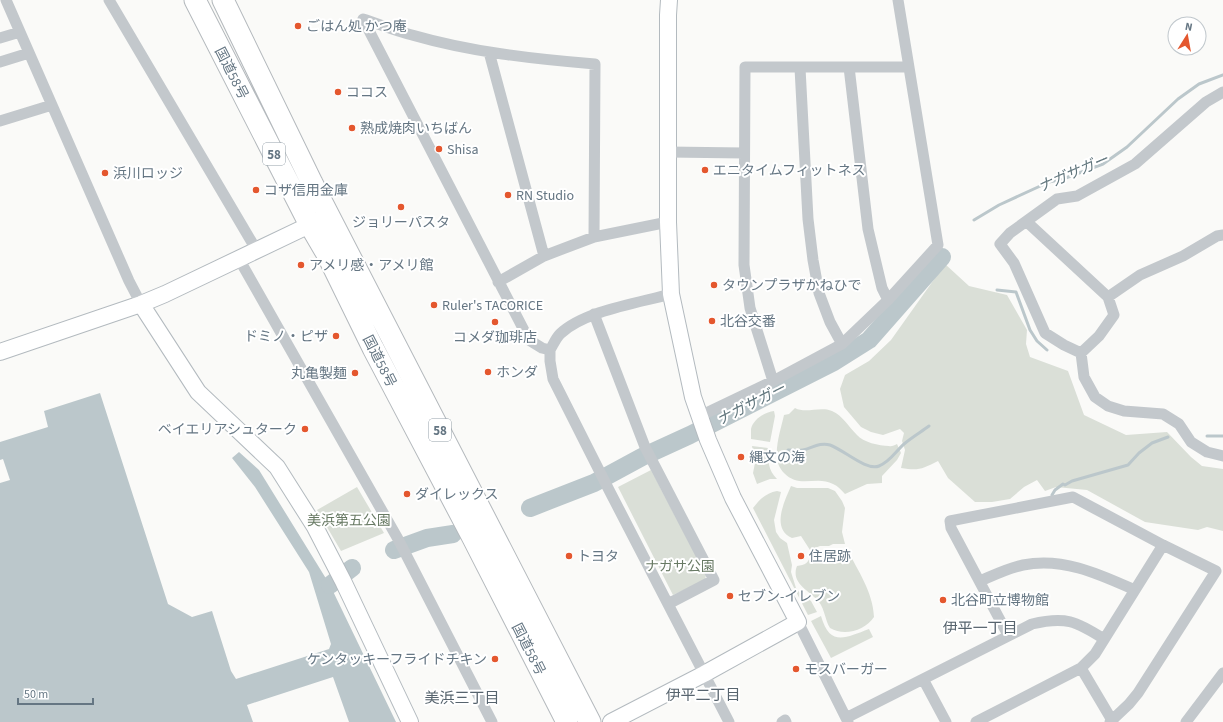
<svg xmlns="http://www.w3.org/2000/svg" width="1223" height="722" font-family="'Source Sans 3','Noto Sans JP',sans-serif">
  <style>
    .green { fill: #dadfd7 }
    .water { fill: #bbc7cb }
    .pier { fill: #fafaf8 }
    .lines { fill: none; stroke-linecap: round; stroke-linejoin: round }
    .stream { stroke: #bbc7cb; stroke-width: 3 }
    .river { stroke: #bbc7cb; stroke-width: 18 }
    .secondary-casing { stroke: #b3babf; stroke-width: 18 }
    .highway-casing { stroke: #b4b9bd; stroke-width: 23 }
    .street { stroke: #c3c8cc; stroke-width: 11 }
    .secondary { stroke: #fff; stroke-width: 16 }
    .highway { stroke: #fff; stroke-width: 21 }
    .poi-dot { fill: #e4572e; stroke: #fff; stroke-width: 1.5 }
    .labels { text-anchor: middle; stroke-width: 4; stroke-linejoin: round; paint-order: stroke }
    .shield { fill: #fff; stroke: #939fa8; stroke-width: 1 }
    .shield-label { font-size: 13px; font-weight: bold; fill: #657683 }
    .poi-label { font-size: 14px; fill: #657683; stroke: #fff; text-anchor: start }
    .street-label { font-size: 14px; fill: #657683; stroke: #fff }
    .park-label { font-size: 14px; fill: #687a64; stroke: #fff }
    .water-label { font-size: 15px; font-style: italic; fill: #60757c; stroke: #fff }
    .neighbourhood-label { font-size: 15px; fill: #57646e; stroke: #fff }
  </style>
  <rect width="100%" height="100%" fill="#fafaf8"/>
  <path class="green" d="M 945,264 L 969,286 L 1007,295 L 1027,330 L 1026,344 L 1030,357 L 1068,371 L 1084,415 L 1126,435 L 1167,432 L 1191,457 L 1202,466 L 1223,469 L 1223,531 L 1207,527 L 1198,530 L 1145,522 L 1087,490 L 1056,487 L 1045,491 L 1037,480 L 1024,487 L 1010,499 L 992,502 L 975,502 L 948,478 L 938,461 C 922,469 919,471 901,468 L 905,450 L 902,441 L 904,433 L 900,429 L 883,435 L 871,432 L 861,427 L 844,407 L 840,389 L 845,375 L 869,361 L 891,340 Z
    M 795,408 C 806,414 820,406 832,411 C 843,416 848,426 857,435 C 863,442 879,446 889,446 C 891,447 895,445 897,444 L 901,453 L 897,460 L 882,476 L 882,483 L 867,484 L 845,494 C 841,490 838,486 833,484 C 817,475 799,489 784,473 C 782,471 779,467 778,463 C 774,448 781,429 784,415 L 789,414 Z
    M 774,411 L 775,416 L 770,442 L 751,439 C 751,436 751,432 751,429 C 753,419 765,412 774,411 Z
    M 752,446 L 768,448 C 768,461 768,470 777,479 L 770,479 L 757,484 L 753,473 L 755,463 Z
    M 651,470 L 706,575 L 705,580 L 673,595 L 618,487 Z
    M 791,486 L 797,488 L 828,488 L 835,491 L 842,501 L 845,508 L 842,532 L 845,544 L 833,544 L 829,546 L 820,546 L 810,550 L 801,536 L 792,538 C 771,529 784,502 791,486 Z
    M 357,487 L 384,533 L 341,551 L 317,510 Z
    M 777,491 L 781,492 L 774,520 L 776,532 L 780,538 L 787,543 L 792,565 L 791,572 L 796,588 L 801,594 L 811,601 L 817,612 L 808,615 L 753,508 C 760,499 766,493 777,491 Z
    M 847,549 C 858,571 873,592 874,617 C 865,630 845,637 830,628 C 825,620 825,610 819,602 C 811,591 790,584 797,566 C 805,565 809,563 810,555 L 817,552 L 823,556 L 827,556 L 831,552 L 837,554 L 841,553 L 844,550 Z
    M 821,616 C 830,647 845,638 869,629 L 873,637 L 831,658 L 811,621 Z"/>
  <path class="water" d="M 100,393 L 168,604 L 192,617 L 212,611 L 231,671 L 236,679 L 329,649 L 331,644 L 309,572 L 255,487 L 232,458 L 239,452 L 259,470 L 330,585 L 396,722 L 349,722 L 333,677 L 247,705 L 253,722 L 0,722 L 0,442 L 48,427 L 44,411 Z"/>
  <path class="pier" d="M 3,459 L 10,480 L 0,483 L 0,460 Z"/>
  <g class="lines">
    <path class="stream" d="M 974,220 L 999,205 L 1049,182 L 1063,179 L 1103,164 L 1127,147 L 1178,99 L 1199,84 L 1223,75
      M 997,290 L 1016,292 L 1030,330 L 1037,341 L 1047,350
      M 1207,436 L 1223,436
      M 788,450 C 793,450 799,451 803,450 C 812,448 820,442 830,445 C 844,450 866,471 879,466 C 890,462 896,451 904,444 C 912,437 921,432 929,426
      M 1052,495 L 1055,490 L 1063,484 L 1065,485 L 1072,481 L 1128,465 L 1139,453 L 1152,443 L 1168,437"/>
    <path class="river" d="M 530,508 L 594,483 L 642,457 L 690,435 L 834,362 L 869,340 L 942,257
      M 394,550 L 427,538 L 453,534
      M 330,585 L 352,568"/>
    <g class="secondary-casing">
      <path id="secondary" d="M 141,304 L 198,392 L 277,467 L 315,527 L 343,581 L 410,722
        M 0,352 L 141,304 L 165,294 L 320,220
        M 611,722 L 704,674 L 798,622 L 733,498 L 708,440 L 693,397 L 671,294 L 668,222 L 668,15 L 669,0"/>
    </g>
    <g class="highway-casing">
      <path id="highway" d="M 195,0 L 310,225 L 327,254 L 373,348 L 473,538 L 567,722
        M 223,0 L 312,183 L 590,722"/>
    </g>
    <path class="street" d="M 6,0 L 129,281 L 141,304
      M 109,0 L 257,251
      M 0,38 L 20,32
      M 489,52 L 544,256
      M 0,62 L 29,53
      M 849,67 L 868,229 L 882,288 L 888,300
      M 800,68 L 808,219 L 813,260 L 819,293 L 830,322 L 842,344
      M 0,121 L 52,105
      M 668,152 L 744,153
      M 1027,222 L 1108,297 L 1114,315 L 1099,336 L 1081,353 L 1064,345 L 1045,333 L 1014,263 L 1000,244 L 1010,233 L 1057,199 L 1077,196 L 1135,164 L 1206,102 L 1223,92
      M 594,237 L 595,64 C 533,59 471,52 412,35 C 395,31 379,24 363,19 L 529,340 L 542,348 L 550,350 L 550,361 L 553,379 L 609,490 L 729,722
      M 239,259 L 398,539 L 492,722
      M 498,282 L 544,256 L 594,237 L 668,222
      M 1108,297 L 1140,275 L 1183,256 L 1217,236 L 1223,235
      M 594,314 L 645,447 L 714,580 L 668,604
      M 550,350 C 553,345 556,338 560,334 C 584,311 638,303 671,294
      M 1081,353 L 1084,377 L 1095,397 L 1108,406 L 1124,411 L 1163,414 L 1179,424 L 1191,442 L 1207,452 L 1223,456
      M 773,381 L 750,308 L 744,265 L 745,67 L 909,67
      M 700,416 L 773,381 L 842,344 L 888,300 L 938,245 L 898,0
      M 980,581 C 994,575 1008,568 1023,565 C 1063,557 1099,574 1135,590
      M 798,622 L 848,722
      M 1008,635 L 951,528 L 950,521 L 1073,497 L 1163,545 L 1216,571 L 1138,693 L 1129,704 L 1110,722
      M 1081,668 L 1113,722
      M 923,679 L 946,722
      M 846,718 L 1032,624 C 1065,616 1076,621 1104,639
      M 782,722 L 785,720 L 786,722
      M 976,722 L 1081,668 L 1095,654 L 1163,545
      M 1186,722 L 1223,673"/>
    <use href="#secondary" class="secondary"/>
    <use href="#highway" class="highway"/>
  </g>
  <g class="poi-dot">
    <circle cx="298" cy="26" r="4"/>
    <circle cx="338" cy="92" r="4"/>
    <circle cx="352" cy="128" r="4"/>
    <circle cx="439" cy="149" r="4"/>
    <circle cx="705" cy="170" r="4"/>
    <circle cx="105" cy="173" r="4"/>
    <circle cx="256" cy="190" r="4"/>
    <circle cx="508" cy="195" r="4"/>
    <circle cx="401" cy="207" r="4"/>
    <circle cx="301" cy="265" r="4"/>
    <circle cx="714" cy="285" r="4"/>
    <circle cx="434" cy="305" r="4"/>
    <circle cx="712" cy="321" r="4"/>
    <circle cx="495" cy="322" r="4"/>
    <circle cx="336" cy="336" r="4"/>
    <circle cx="488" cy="372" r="4"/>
    <circle cx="355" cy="373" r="4"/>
    <circle cx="305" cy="429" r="4"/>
    <circle cx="741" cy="457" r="4"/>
    <circle cx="407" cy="494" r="4"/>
    <circle cx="569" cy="556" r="4"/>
    <circle cx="801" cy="556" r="4"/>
    <circle cx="730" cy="596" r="4"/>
    <circle cx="943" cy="600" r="4"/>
    <circle cx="495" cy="659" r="4"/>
    <circle cx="796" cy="669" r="4"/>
  </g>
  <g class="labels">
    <g class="shield">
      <rect x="263" y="143" width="22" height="22" rx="3"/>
      <rect x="429" y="419" width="22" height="22" rx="3"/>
    </g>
    <g class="shield-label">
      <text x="274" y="159">58</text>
      <text x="440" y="435">58</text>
    </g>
    <g class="poi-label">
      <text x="306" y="31">ごはん処 かつ庵</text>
      <text x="346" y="97">ココス</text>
      <text x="360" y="133">熟成焼肉いちばん</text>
      <text x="447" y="154">Shisa</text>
      <text x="713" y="175">エニタイムフィットネス</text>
      <text x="113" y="178">浜川ロッジ</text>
      <text x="264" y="195">コザ信用金庫</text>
      <text x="516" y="200">RN Studio</text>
      <text x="401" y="227" text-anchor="middle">ジョリーパスタ</text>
      <text x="309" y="270">アメリ感・アメリ館</text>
      <text x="722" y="290">タウンプラザかねひで</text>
      <text x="442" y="310">Ruler's TACORICE</text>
      <text x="720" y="326">北谷交番</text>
      <text x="328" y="341" text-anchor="end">ドミノ・ピザ</text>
      <text x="495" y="342" text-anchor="middle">コメダ珈琲店</text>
      <text x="496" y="377">ホンダ</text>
      <text x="347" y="378" text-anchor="end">丸亀製麺</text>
      <text x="297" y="434" text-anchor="end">ベイエリアシュターク</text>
      <text x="749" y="462">縄文の海</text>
      <text x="415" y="499">ダイレックス</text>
      <text x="577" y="561">トヨタ</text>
      <text x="809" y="561">住居跡</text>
      <text x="738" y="601">セブン-イレブン</text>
      <text x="951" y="605">北谷町立博物館</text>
      <text x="487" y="664" text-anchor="end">ケンタッキーフライドチキン</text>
      <text x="804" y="674">モスバーガー</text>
    </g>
    <g class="street-label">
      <text transform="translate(232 73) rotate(63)" y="5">国道58号</text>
      <text transform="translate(380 361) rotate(63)" y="5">国道58号</text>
      <text transform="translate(529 649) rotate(63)" y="5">国道58号</text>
    </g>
    <g class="park-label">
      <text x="349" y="525">美浜第五公園</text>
      <text x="680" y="571">ナガサ公園</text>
    </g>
    <g class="water-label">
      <text transform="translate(1073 173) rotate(-23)" y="5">ナガサガー</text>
      <text transform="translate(751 404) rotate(-27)" y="5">ナガサガー</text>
    </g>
    <g class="neighbourhood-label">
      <text x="980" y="633">伊平一丁目</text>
      <text x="703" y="700">伊平二丁目</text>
      <text x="462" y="703">美浜三丁目</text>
    </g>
  </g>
  <g transform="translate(1187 36) rotate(11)"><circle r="19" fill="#ffffff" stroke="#c1c8cd"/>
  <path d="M0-3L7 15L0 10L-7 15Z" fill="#e4572e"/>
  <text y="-6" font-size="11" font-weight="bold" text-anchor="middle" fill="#657683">N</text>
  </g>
  <path d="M18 698v6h75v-6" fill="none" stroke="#657683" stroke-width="2"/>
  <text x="24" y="698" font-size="12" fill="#657683" stroke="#ffffff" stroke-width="3" paint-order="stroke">50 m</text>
</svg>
